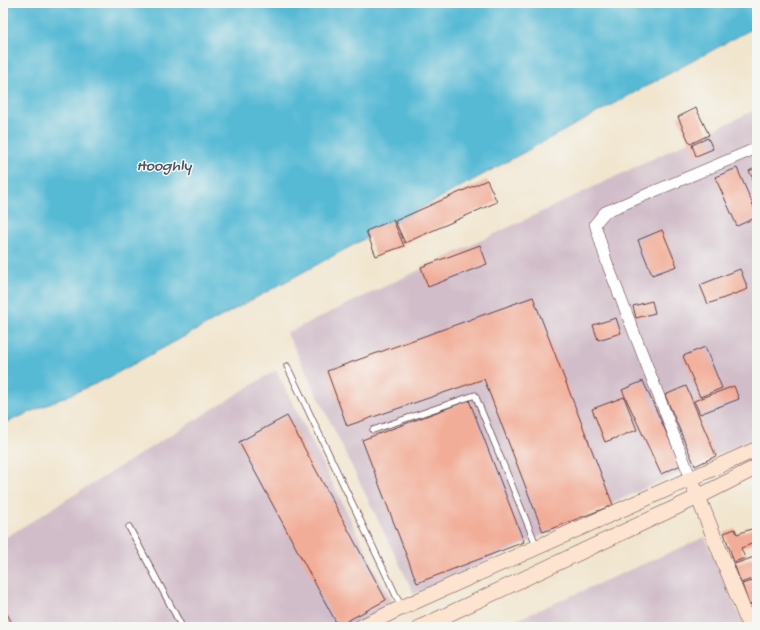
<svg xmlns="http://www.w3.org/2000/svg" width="760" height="630" font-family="'Gochi Hand',sans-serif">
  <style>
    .industrial { fill: #d1bdc9 }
    .water { fill: #56bad5; stroke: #506c80 }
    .building { fill: #f2ad98 }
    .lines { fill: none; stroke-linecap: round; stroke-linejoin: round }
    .lane-casing { stroke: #633d43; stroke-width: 7 }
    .street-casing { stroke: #633d43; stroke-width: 12 }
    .secondary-casing { stroke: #633d43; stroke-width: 16 }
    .lane { stroke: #fff; stroke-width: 5.5 }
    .street { stroke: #fff; stroke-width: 11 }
    .secondary { stroke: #fde4d1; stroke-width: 15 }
    .labels { text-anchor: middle; stroke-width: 3; stroke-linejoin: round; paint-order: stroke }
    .water-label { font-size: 16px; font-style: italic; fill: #4e5566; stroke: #f6f6f2 }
  </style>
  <rect width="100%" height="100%" fill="#f6f6f2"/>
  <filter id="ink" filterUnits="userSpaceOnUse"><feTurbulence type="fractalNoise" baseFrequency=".025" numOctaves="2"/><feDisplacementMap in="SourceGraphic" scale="8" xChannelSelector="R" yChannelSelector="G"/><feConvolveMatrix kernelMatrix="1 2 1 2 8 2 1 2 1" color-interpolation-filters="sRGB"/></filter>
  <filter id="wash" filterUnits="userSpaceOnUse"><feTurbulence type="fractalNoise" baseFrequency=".012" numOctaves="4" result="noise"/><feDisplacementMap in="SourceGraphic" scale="16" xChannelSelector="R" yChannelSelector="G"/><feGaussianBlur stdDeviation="0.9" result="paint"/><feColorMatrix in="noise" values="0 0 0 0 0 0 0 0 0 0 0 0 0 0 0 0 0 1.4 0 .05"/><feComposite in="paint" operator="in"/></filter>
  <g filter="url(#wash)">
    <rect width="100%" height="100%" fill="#f1e5ce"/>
    <path class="industrial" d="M 757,109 L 757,437 L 414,594 L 287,333 Z
      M 276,370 L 396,611 L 363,627 L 3,627 L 3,539 Z
      M 705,537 L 744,627 L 500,627 Z"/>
    <path class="water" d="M 3,3 L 757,3 L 757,26 L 104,380 L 3,424 Z"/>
    <g id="blocks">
      <path class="building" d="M 696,108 L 709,135 L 690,144 L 678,117 Z
        M 708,138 L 713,149 L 696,156 L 692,145 Z
        M 757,167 L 757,187 L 749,171 Z
        M 737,168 L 757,214 L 757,217 L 737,226 L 715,177 Z
        M 487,180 L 497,202 L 405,243 L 395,221 Z
        M 393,220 L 404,246 L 376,256 L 366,231 Z
        M 662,230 L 677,266 L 652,275 L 638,240 Z
        M 480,245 L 487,264 L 428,287 L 421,267 Z
        M 740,269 L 748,289 L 708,304 L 700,285 Z
        M 533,297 L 613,505 L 543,532 L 484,379 L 347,426 L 327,371 Z
        M 652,301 L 655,313 L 636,318 L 633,306 Z
        M 616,318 L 621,333 L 598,340 L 593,325 Z
        M 705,347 L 722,388 L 700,397 L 683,356 Z
        M 643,381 L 681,465 L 661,474 L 622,390 Z
        M 686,386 L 716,456 L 695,466 L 665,395 Z
        M 734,386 L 739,399 L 700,414 L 694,401 Z
        M 624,397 L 637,430 L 605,442 L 592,409 Z
        M 469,400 L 524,542 L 417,583 L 362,440 Z
        M 287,416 L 386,600 L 338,626 L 239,442 Z
        M 757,527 L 757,542 L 741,548 L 745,558 L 734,562 L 724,533 L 735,529 L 737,534 Z
        M 757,556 L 757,577 L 741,583 L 734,564 Z
        M 757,580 L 757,603 L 749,605 L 742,584 Z
        M 3,606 L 14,627 L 3,627 Z"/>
    </g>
  </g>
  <g filter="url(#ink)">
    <use href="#blocks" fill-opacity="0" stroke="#633d43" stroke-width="1"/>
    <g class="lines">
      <g class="lane-casing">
        <path id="lane" d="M 287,366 L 401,606
          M 373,430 L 475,395 L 537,547
          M 129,527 L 182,627"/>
      </g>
      <g class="street-casing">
        <path id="street" d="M 691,479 L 607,263 L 595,224 L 605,212 L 757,148"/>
      </g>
      <g class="secondary-casing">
        <path id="secondary" d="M 695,489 L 750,627
          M 361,627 L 401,608 L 757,449
          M 421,627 L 698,497 L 757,467"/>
      </g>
      <use href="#lane" class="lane"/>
      <use href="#street" class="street"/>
      <use href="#secondary" class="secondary"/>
    </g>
  </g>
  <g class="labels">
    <g class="water-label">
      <text x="164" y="170">Hooghly</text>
    </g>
  </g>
  <rect width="760" height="630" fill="none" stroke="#f6f6f2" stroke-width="16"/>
</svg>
